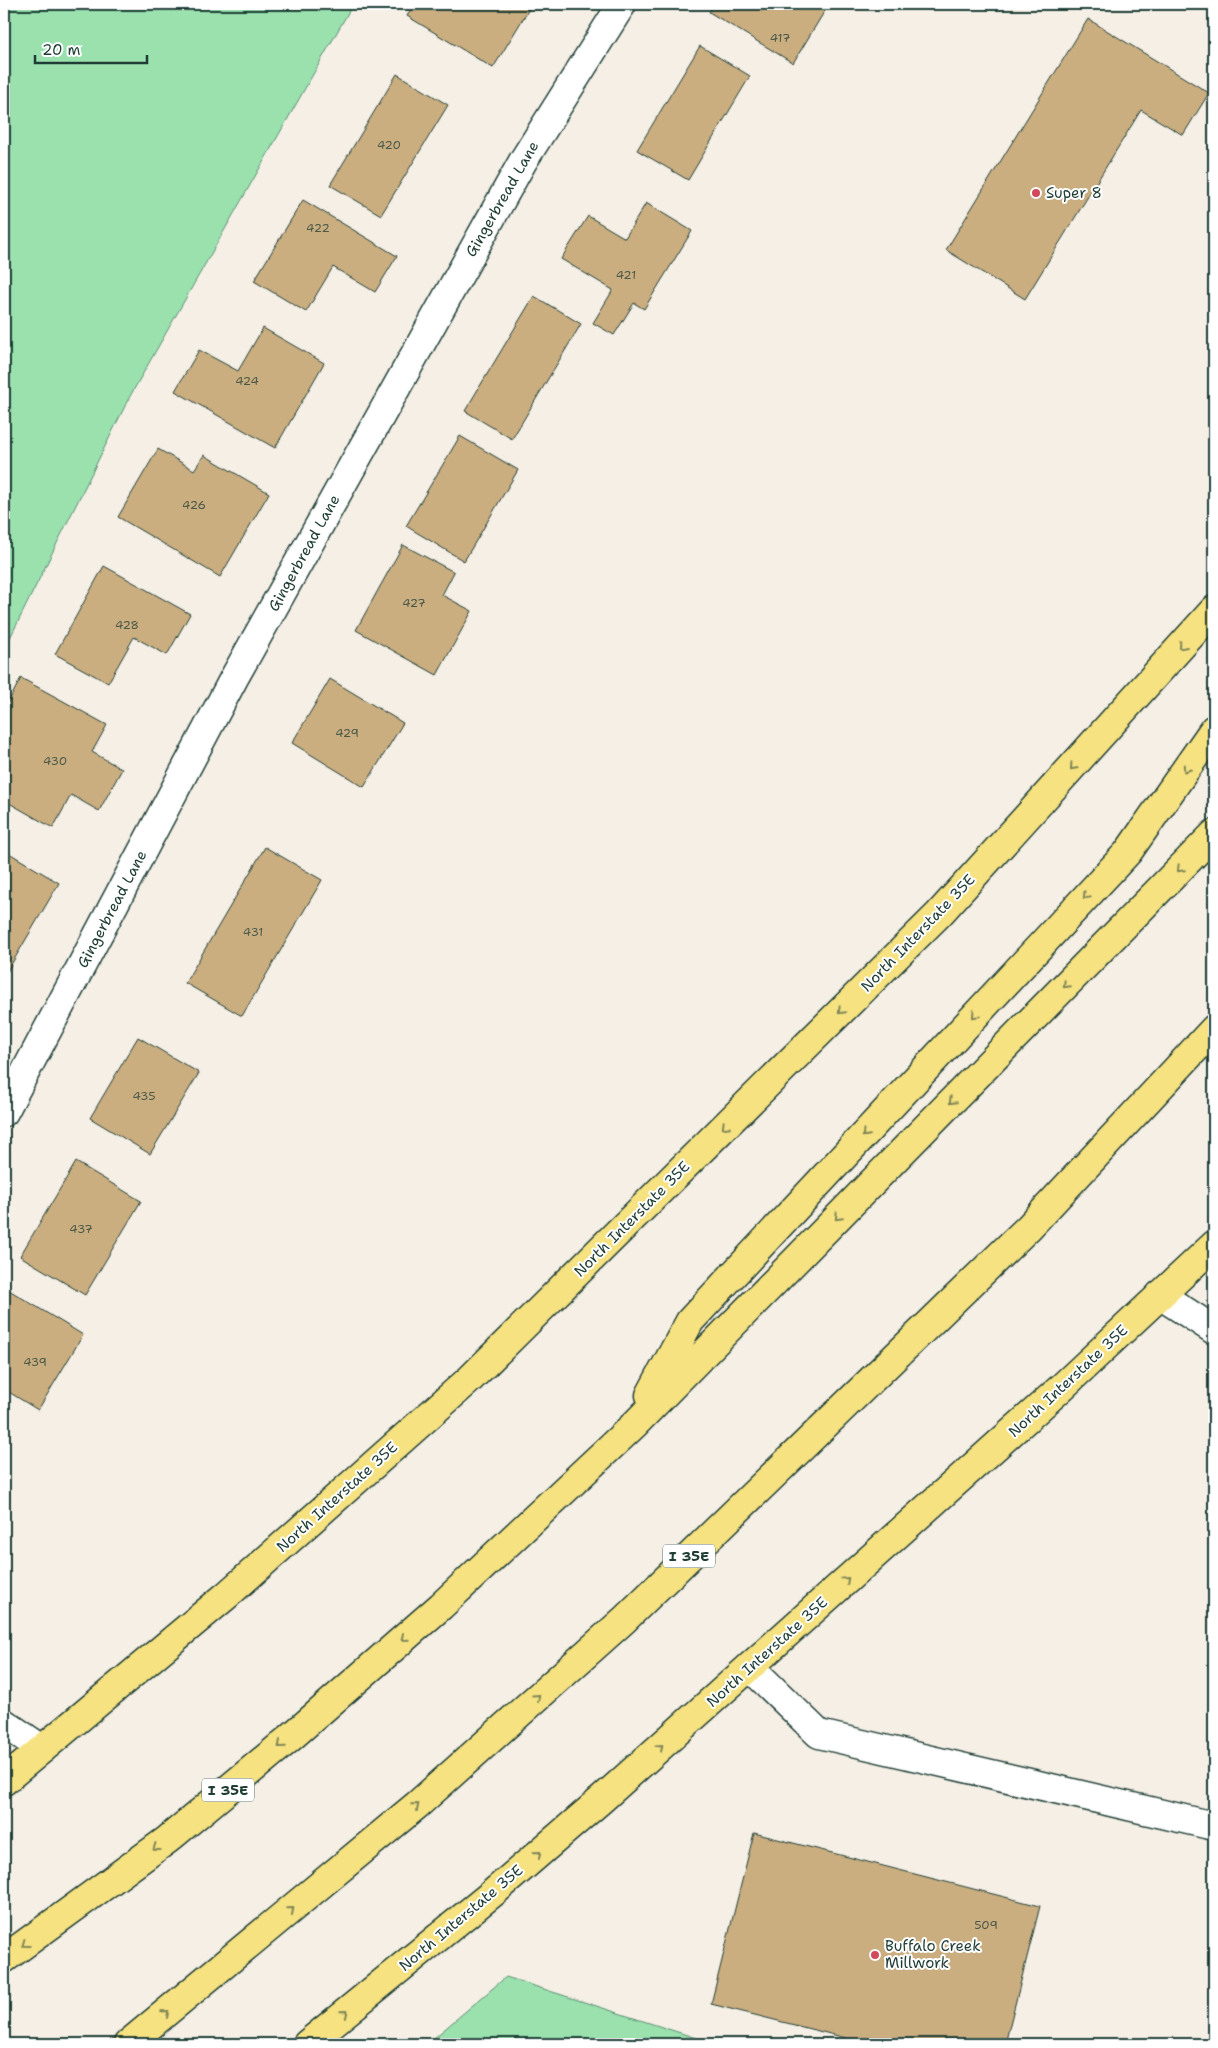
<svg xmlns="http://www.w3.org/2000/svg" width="1218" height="2048" font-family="'Shantell Sans',sans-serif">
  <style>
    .green { fill: #9ae1ae; stroke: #5c8f71 }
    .building { fill: #cbae80; stroke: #1f3d34 }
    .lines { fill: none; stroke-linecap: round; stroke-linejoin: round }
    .minor-casing { stroke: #1f3d34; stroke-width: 31 }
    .major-casing { stroke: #1f3d34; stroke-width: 31 }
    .highway-casing { stroke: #1f3d34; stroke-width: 31 }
    .minor { stroke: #fff; stroke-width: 28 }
    .major { stroke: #f7e281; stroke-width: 28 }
    .highway { stroke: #f7e281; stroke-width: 28 }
    .oneway { stroke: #808757 }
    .poi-dot { fill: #d1495b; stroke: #fff; stroke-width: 2 }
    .labels { text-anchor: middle; stroke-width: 4; stroke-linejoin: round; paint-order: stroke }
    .number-label { font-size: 12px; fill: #4a5947 }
    .shield { fill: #fff; stroke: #627771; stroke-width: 1 }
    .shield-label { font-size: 14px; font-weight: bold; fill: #1f3d34 }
    .poi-label { font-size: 15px; fill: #1f3d34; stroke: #fff; text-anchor: start }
    .street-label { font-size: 15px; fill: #1f3d34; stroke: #fff }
  </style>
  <rect width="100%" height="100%" fill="#f5efe6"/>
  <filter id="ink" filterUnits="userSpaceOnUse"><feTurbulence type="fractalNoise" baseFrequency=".02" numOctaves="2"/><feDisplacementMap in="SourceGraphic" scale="10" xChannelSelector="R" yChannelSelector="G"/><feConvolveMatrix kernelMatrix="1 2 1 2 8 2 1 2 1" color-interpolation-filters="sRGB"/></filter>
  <g filter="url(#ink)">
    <path class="green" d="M 4,4 L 353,4 L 129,398 L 4,650 Z
      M 506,1977 L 715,2044 L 427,2044 Z"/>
    <path class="building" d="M 414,4 L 532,4 L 493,68 L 407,16 Z
      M 714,4 L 829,4 L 793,63 L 709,12 Z
      M 1088,19 L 1209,93 L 1183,135 L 1141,110 L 1025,299 L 946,250 Z
      M 700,46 L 750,76 L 688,180 L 637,150 Z
      M 397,74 L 448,105 L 381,215 L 330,185 Z
      M 303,200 L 397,256 L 375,292 L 333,267 L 306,312 L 254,281 Z
      M 646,203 L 692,231 L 644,309 L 634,303 L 614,335 L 593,323 L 613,290 L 561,259 L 588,216 L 625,238 Z
      M 534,296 L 581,324 L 512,439 L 465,411 Z
      M 263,328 L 324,363 L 275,448 L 175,391 L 199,350 L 238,371 Z
      M 460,436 L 518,470 L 464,561 L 406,526 Z
      M 158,449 L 194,470 L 204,455 L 269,493 L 220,577 L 118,517 Z
      M 403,545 L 454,572 L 442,595 L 472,611 L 437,675 L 356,630 Z
      M 104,566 L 190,614 L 167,655 L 134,637 L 108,683 L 55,654 Z
      M 21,678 L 107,725 L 92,752 L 122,769 L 99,811 L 71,795 L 53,828 L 4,800 L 4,710 Z
      M 330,679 L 403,723 L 364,787 L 292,743 Z
      M 265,847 L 322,880 L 242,1016 L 185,983 Z
      M 4,850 L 59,883 L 5,975 L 4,975 Z
      M 138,1037 L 199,1073 L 150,1154 L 90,1118 Z
      M 76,1162 L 141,1201 L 85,1295 L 20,1256 Z
      M 4,1287 L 83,1335 L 38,1410 L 4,1389 Z
      M 754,1833 L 1040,1906 L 1005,2044 L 870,2044 L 711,2004 Z"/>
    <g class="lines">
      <g class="minor-casing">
        <path id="minor" d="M 4,1112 L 234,678 L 523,161 L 622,4
          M 1160,1295 L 1214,1330
          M 750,1667 L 819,1734 L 1214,1826
          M 4,1723 L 42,1749"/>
      </g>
      <g class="major-casing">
        <path id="major" d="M 4,1781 L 227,1595 L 470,1379 L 939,914 L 1214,610
          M 307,2044 L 494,1892 L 602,1799 L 1061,1388 L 1214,1245"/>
      </g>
      <g class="highway-casing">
        <path id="highway" d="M 650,1395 L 690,1321 L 1128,852 L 1214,729
          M 4,1959 L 167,1840 L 290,1738 L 441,1606 L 635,1424 L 1214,834
          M 128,2044 L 417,1805 L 624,1620 L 1029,1227 L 1214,1029"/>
      </g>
      <use href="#minor" class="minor"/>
      <use href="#major" class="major"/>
      <use href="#highway" class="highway"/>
    </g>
    <defs><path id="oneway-chevron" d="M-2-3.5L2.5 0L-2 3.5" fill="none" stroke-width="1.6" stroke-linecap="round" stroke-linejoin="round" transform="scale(1.25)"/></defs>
    <g class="oneway">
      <use href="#oneway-chevron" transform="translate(1182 646) rotate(131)"/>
      <use href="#oneway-chevron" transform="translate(1073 767) rotate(132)"/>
      <use href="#oneway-chevron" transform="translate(1186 769) rotate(125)"/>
      <use href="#oneway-chevron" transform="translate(1180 869) rotate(135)"/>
      <use href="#oneway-chevron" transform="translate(1086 896) rotate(133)"/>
      <use href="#oneway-chevron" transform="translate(1066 985) rotate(135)"/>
      <use href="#oneway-chevron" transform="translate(841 1011) rotate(135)"/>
      <use href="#oneway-chevron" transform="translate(975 1015) rotate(133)"/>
      <use href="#oneway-chevron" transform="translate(952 1101) rotate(135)"/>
      <use href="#oneway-chevron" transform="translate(725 1126) rotate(135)"/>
      <use href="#oneway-chevron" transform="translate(865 1134) rotate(133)"/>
      <use href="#oneway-chevron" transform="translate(838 1217) rotate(135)"/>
      <use href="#oneway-chevron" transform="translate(846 1580) rotate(-42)"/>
      <use href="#oneway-chevron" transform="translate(404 1638) rotate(139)"/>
      <use href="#oneway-chevron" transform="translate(537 1697) rotate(-42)"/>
      <use href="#oneway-chevron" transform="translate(281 1745) rotate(140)"/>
      <use href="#oneway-chevron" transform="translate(660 1747) rotate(-42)"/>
      <use href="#oneway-chevron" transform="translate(416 1806) rotate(-41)"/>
      <use href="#oneway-chevron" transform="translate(156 1848) rotate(144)"/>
      <use href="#oneway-chevron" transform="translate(538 1854) rotate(-40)"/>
      <use href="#oneway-chevron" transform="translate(291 1910) rotate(-40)"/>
      <use href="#oneway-chevron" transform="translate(25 1944) rotate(144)"/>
      <use href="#oneway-chevron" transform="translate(166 2013) rotate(-40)"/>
      <use href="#oneway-chevron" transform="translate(345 2013) rotate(-39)"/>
    </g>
  </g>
  <g class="poi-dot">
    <circle cx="1036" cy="193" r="5"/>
    <circle cx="875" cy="1955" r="5"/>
  </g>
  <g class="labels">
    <g class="number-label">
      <text x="780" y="42">417</text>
      <text x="389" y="149">420</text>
      <text x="318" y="232">422</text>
      <text x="626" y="279">421</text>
      <text x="247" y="385">424</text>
      <text x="194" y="509">426</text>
      <text x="414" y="607">427</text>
      <text x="127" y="629">428</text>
      <text x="347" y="737">429</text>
      <text x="55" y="765">430</text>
      <text x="253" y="936">431</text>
      <text x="144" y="1100">435</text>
      <text x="81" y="1233">437</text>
      <text x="35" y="1366">439</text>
      <text x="986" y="1929">509</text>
    </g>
    <g class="shield">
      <rect x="663" y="1544.5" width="52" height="23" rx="4"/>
      <rect x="202" y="1778.5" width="52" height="23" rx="4"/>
    </g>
    <g class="shield-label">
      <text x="689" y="1561">I 35E</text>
      <text x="228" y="1795">I 35E</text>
    </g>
    <g class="poi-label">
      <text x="1046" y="198">Super 8</text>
      <text x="885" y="1951">Buffalo Creek<tspan x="885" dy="17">Millwork</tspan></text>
    </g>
    <g class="street-label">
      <text transform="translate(502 199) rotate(-60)" y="5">Gingerbread Lane</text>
      <text transform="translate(304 553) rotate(-61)" y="5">Gingerbread Lane</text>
      <text transform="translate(112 909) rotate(-62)" y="5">Gingerbread Lane</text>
      <text transform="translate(918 933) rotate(-46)" y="5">North Interstate 35E</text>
      <text transform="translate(632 1219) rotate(-45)" y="5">North Interstate 35E</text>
      <text transform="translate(1068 1381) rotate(-43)" y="5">North Interstate 35E</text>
      <text transform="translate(337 1497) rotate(-42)" y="5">North Interstate 35E</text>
      <text transform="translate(767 1652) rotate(-42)" y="5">North Interstate 35E</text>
      <text transform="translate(461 1918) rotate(-40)" y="5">North Interstate 35E</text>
    </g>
  </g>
  <rect width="1218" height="2048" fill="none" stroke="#fff" stroke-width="20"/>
  <rect x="10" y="10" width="1198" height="2028" fill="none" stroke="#1f3d34" stroke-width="2" filter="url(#ink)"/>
  <path d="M35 55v8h112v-8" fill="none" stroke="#1f3d34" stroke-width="2.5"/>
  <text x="42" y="55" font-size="15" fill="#1f3d34" stroke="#ffffff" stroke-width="4" paint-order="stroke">20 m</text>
</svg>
